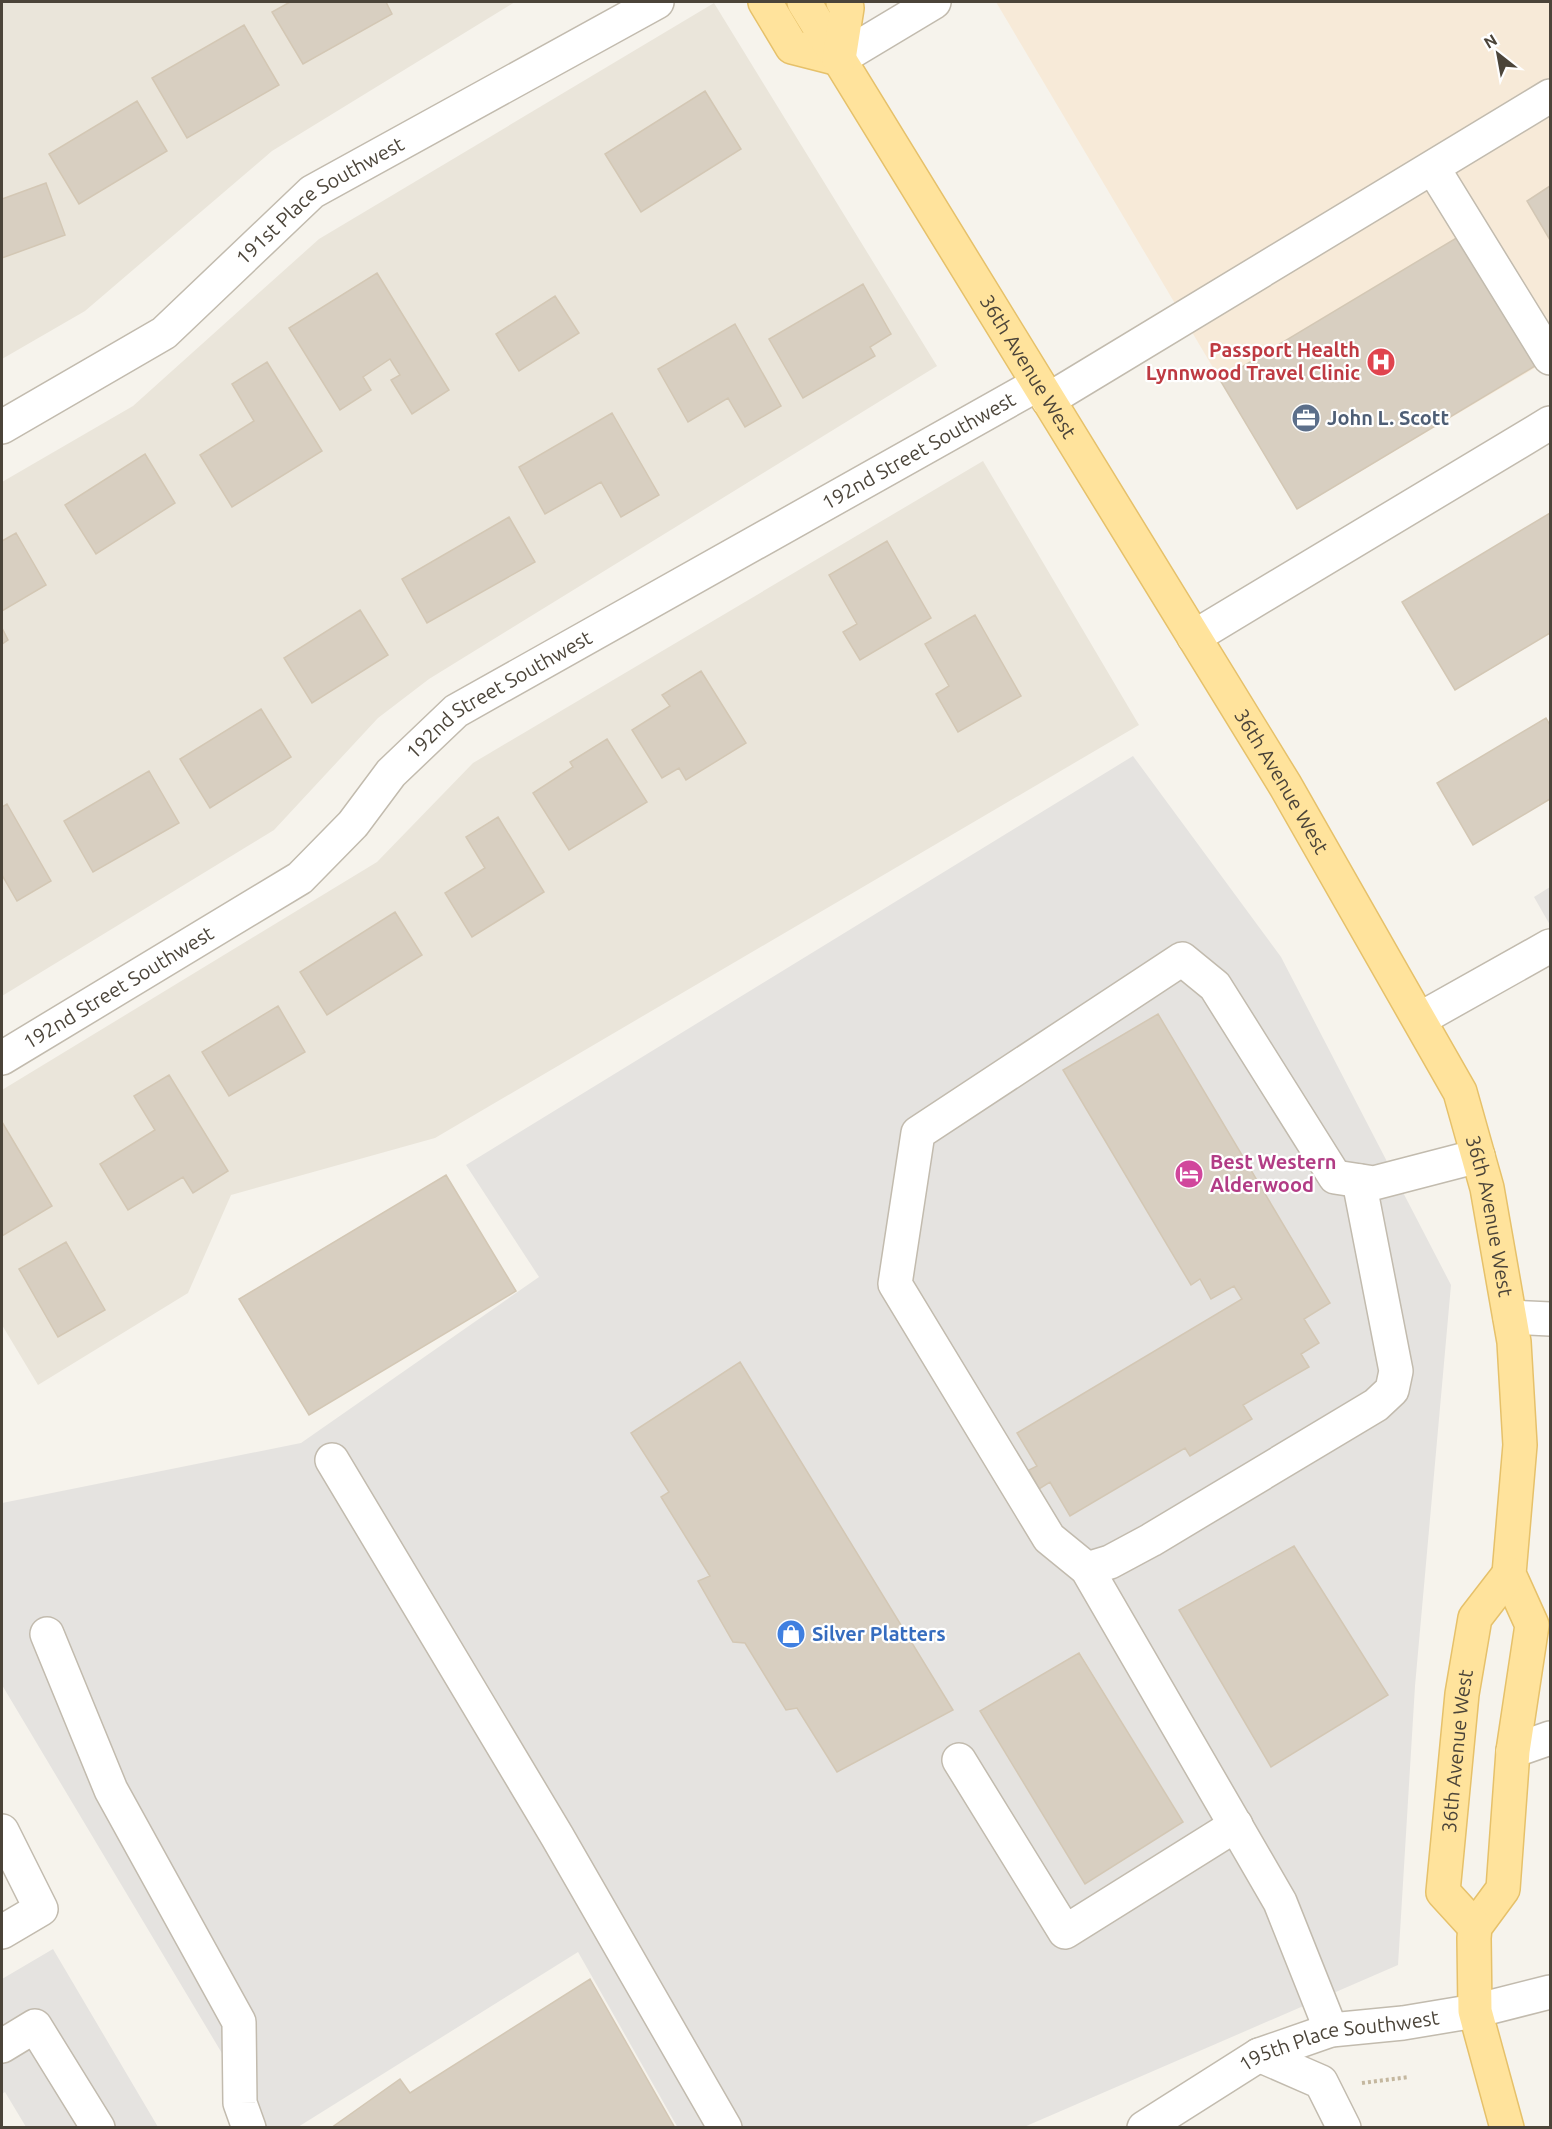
<svg xmlns="http://www.w3.org/2000/svg" width="1552" height="2129" font-family="Ubuntu,sans-serif">
  <style>
    .residential { fill: #eae5da }
    .commercial { fill: #f7ead8 }
    .parking { fill: #e5e3e0; fill-rule: evenodd }
    .building { fill: #d8cfc1; stroke: #d3c7b4; stroke-width: 1.5 }
    .lines { fill: none; stroke-linecap: round; stroke-linejoin: round }
    .minor-casing { stroke: #c2bbae; stroke-width: 36 }
    .major-casing { stroke: #e6c16a; stroke-width: 36 }
    .path { stroke: #c4b79f; stroke-width: 4; stroke-dasharray: 3 3; stroke-linecap: butt }
    .minor { stroke: #fff; stroke-width: 33 }
    .major { stroke: #ffe39c; stroke-width: 33 }
    .labels { text-anchor: middle; stroke-width: 4.5; stroke-linejoin: round; paint-order: stroke }
    .street-label { font-size: 20px; fill: #4b4439; stroke: #fff }
    .health-label { font-size: 20px; font-weight: bold; fill: #be3a42; stroke: #fff; text-anchor: end }
    .service-label { font-size: 20px; font-weight: bold; fill: #4e5e75; stroke: #fff; text-anchor: start }
    .hotel-label { font-size: 20px; font-weight: bold; fill: #b23c85; stroke: #fff; text-anchor: start }
    .shop-label { font-size: 20px; font-weight: bold; fill: #366cbe; stroke: #fff; text-anchor: start }
  </style>
  <rect width="100%" height="100%" fill="#f6f3ec"/>
  <path class="residential" d="M 2,2 L 515,2 L 272,151 L 85,311 L 2,359 Z
    M 714,3 L 937,366 L 429,679 L 378,718 L 274,830 L 2,996 L 2,482 L 133,406 L 319,239 Z
    M 983,461 L 1139,725 L 435,1138 L 231,1195 L 188,1293 L 38,1385 L 2,1325 L 2,1090 L 377,862 L 473,763 Z"/>
  <path class="commercial" d="M 996,2 L 1550,2 L 1550,359 L 1297,509 Z"/>
  <path class="parking" d="M 1133,756 L 1281,957 L 1451,1285 L 1415,1686 L 1398,1965 L 1024,2127 L 678,2128 L 578,1952 L 298,2127 L 266,2127 L 2,1685 L 2,1503 L 301,1443 L 539,1277 L 466,1165 ZM 1158,1014 L 1330,1303 L 1304,1319 L 1319,1343 L 1301,1354 L 1308,1367 L 1243,1405 L 1252,1419 L 1190,1456 L 1185,1448 L 1070,1516 L 1050,1482 L 1039,1488 L 1029,1471 L 1037,1466 L 1017,1433 L 1242,1299 L 1234,1286 L 1211,1299 L 1200,1279 L 1190,1284 L 1063,1070 ZM 740,1362 L 952,1710 L 836,1771 L 797,1708 L 785,1709 L 745,1643 L 733,1642 L 698,1581 L 710,1576 L 661,1497 L 669,1492 L 631,1433 ZM 1294,1547 L 1388,1695 L 1272,1767 L 1271,1767 ZM 1080,1653 L 1183,1822 L 1085,1884 L 980,1712 Z
    M 1550,887 L 1550,925 L 1534,897 Z
    M 53,1949 L 158,2127 L 26,2127 L 5,2092 L 2,2094 L 2,1979 Z"/>
  <path class="building" d="M 290,2 L 386,2 L 392,14 L 303,64 L 272,12 Z
    M 244,25 L 279,85 L 187,138 L 152,78 Z
    M 705,91 L 741,149 L 641,212 L 605,154 Z
    M 137,101 L 167,151 L 79,204 L 49,154 Z
    M 46,183 L 65,235 L 2,258 L 2,199 Z
    M 1550,186 L 1550,240 L 1527,201 Z
    M 1458,237 L 1535,366 L 1297,509 L 1220,380 Z
    M 377,273 L 449,390 L 412,414 L 391,380 L 400,375 L 390,359 L 363,377 L 371,390 L 340,410 L 289,328 Z
    M 863,284 L 891,334 L 870,347 L 875,356 L 803,398 L 769,339 Z
    M 555,296 L 579,333 L 519,371 L 496,334 Z
    M 735,324 L 781,406 L 745,427 L 728,398 L 688,422 L 658,369 Z
    M 267,362 L 322,451 L 232,507 L 200,455 L 254,421 L 232,384 Z
    M 612,413 L 659,495 L 621,517 L 601,482 L 545,514 L 519,467 Z
    M 145,454 L 175,503 L 96,554 L 65,505 Z
    M 1550,513 L 1550,633 L 1455,690 L 1402,602 Z
    M 509,517 L 535,562 L 427,623 L 402,579 Z
    M 16,533 L 46,585 L 2,611 L 2,541 Z
    M 887,541 L 931,618 L 860,660 L 843,632 L 857,624 L 829,575 Z
    M 360,610 L 388,655 L 312,703 L 284,658 Z
    M 975,615 L 1021,696 L 958,732 L 936,694 L 949,686 L 925,644 Z
    M 2,628 L 8,640 L 2,644 Z
    M 701,671 L 746,743 L 686,780 L 679,768 L 662,778 L 632,730 L 670,706 L 662,695 Z
    M 261,709 L 291,757 L 210,808 L 180,759 Z
    M 1546,718 L 1550,725 L 1550,799 L 1473,845 L 1437,783 Z
    M 607,739 L 647,802 L 569,850 L 533,793 L 573,767 L 570,762 Z
    M 149,771 L 179,823 L 93,872 L 64,821 Z
    M 7,804 L 51,881 L 17,901 L 2,875 L 2,807 Z
    M 498,817 L 544,892 L 472,937 L 445,893 L 485,868 L 466,837 Z
    M 395,912 L 422,955 L 327,1015 L 300,972 Z
    M 278,1006 L 305,1052 L 229,1096 L 202,1052 Z
    M 1158,1014 L 1330,1303 L 1304,1319 L 1319,1343 L 1301,1354 L 1309,1367 L 1243,1405 L 1252,1419 L 1190,1456 L 1185,1448 L 1070,1516 L 1050,1482 L 1039,1489 L 1029,1470 L 1037,1466 L 1017,1433 L 1242,1299 L 1234,1286 L 1211,1299 L 1200,1279 L 1191,1285 L 1063,1070 Z
    M 169,1075 L 228,1171 L 193,1193 L 183,1177 L 128,1210 L 100,1164 L 155,1130 L 134,1096 Z
    M 2,1122 L 52,1206 L 2,1236 Z
    M 446,1175 L 516,1291 L 309,1415 L 239,1299 Z
    M 66,1242 L 105,1310 L 58,1337 L 19,1269 Z
    M 740,1362 L 953,1710 L 837,1772 L 797,1708 L 786,1710 L 745,1643 L 733,1642 L 698,1581 L 710,1576 L 661,1497 L 669,1492 L 631,1433 Z
    M 1294,1546 L 1388,1695 L 1271,1767 L 1179,1610 Z
    M 1079,1653 L 1183,1822 L 1085,1884 L 980,1711 Z
    M 590,1979 L 675,2128 L 331,2128 L 400,2079 L 410,2093 Z"/>
  <g class="lines">
    <g class="minor-casing">
      <g id="minor">
        <path d="M 839,59 L 934,2"/>
        <path d="M 1433,168 L 1550,358"/>
        <path d="M 1048,400 L 1550,96"/>
        <path id="s1" d="M 2,427 L 164,333 L 312,192 L 657,2"/>
        <path d="M 1194,637 L 1550,423"/>
        <path d="M 1420,1019 L 1550,946"/>
        <path id="s2" d="M 2,1058 L 300,878 L 353,824 L 391,773 L 456,711 L 1038,384"/>
        <path d="M 1510,1317 L 1550,1319"/>
        <path d="M 332,1460 L 557,1836 L 725,2128"/>
        <path d="M 1087,1569 L 1110,1562 L 1151,1540 L 1376,1405 L 1392,1390 L 1396,1371 L 1359,1181"/>
        <path d="M 47,1634 L 111,1790 L 239,2022 L 240,2103 L 249,2128"/>
        <path d="M 1513,1751 L 1550,1738"/>
        <path d="M 959,1760 L 1065,1932 L 1236,1825"/>
        <path d="M 2,1831 L 41,1909 L 2,1932"/>
        <path d="M 1331,2030 L 1280,1902 L 1087,1569 L 1049,1538 L 895,1284 L 918,1133 L 1182,959 L 1215,986 L 1335,1177 L 1374,1183 L 1478,1156"/>
        <path d="M 2,2046 L 35,2026 L 98,2128"/>
        <path d="M 1259,2055 L 1321,2082 L 1344,2128"/>
        <path id="s3" d="M 1144,2128 L 1259,2055 L 1331,2030 L 1403,2023 L 1475,2011 L 1550,1992"/>
      </g>
    </g>
    <g class="major-casing">
      <g id="major">
        <path d="M 765,2 L 792,47 L 839,59"/>
        <path id="s4" d="M 804,2 L 1285,785 L 1460,1092 L 1487,1188 L 1514,1342 L 1520,1445 L 1509,1574 L 1532,1625 L 1513,1751 L 1503,1889 L 1475,1927 L 1474,1938 L 1475,2011 L 1507,2128"/>
        <path d="M 839,59 L 847,8 L 843,2"/>
        <path id="s5" d="M 1475,1927 L 1443,1892 L 1462,1694 L 1475,1618 L 1509,1574"/>
      </g>
    </g>
    <path class="path" d="M 1362,2083 L 1409,2077"/>
    <use href="#minor" class="minor"/>
    <use href="#major" class="major"/>
  </g>
  <defs>
    <g id="hospital-disc" transform="scale(1.5)"><circle r="9.5" fill="#e0444e" stroke="#fff"/><path d="M-5-5h3v3.5h4V-5h3V5h-3V1.5h-4V5h-3Z" fill="#fff"/></g>
    <g id="office-disc" transform="scale(1.5)"><circle r="9.5" fill="#5c6f8a" stroke="#fff"/><path d="M-6-3h4V-5.5h4V-3h4V5H-6ZM-1-4.5V-3h2v-1.5ZM-6 0V1H6V0Z" fill="#fff"/></g>
    <g id="hotel-disc" transform="scale(1.5)"><circle r="9.5" fill="#d1479c" stroke="#fff"/><path d="M-6-4.5h1.5V1H6V5H4.5V3h-9V5H-6ZM-4 0a1.8 1.8 0 1 1 3.6 0ZM.5 0V-2.5h3Q6-2.5 6 0Z" fill="#fff"/></g>
    <g id="shop-disc" transform="scale(1.5)"><circle r="9.5" fill="#3f7fe0" stroke="#fff"/><path d="M-5-2.5h2.3a2.7 3.5 0 0 1 5.4 0H5L5.5 6h-11ZM-1.5-2.5h3a1.5 2.3 0 0 0-3 0Z" fill="#fff"/></g>
  </defs>
  <g fill-rule="evenodd">
    <use href="#hospital-disc" x="1381" y="362"/>
    <use href="#office-disc" x="1306" y="418"/>
    <use href="#hotel-disc" x="1189" y="1174"/>
    <use href="#shop-disc" x="791" y="1634"/>
  </g>
  <g class="labels">
    <g class="street-label">
      <text dy="7" stroke="none"><textPath href="#s1" startOffset="393">191st Place Southwest</textPath></text>
      <text dy="7" stroke="none"><textPath href="#s4" startOffset="428">36th Avenue West</textPath></text>
      <text dy="7" stroke="none"><textPath href="#s2" startOffset="1108">192nd Street Southwest</textPath></text>
      <text dy="7" stroke="none"><textPath href="#s2" startOffset="622">192nd Street Southwest</textPath></text>
      <text dy="7" stroke="none"><textPath href="#s4" startOffset="914">36th Avenue West</textPath></text>
      <text dy="7" stroke="none"><textPath href="#s2" startOffset="136">192nd Street Southwest</textPath></text>
      <text dy="7" stroke="none"><textPath href="#s4" startOffset="1400">36th Avenue West</textPath></text>
      <text dy="7" stroke="none"><textPath href="#s5" startOffset="189">36th Avenue West</textPath></text>
      <text dy="7" stroke="none"><textPath href="#s3" startOffset="218">195th Place Southwest</textPath></text>
    </g>
    <g class="health-label">
      <text x="1360" y="357">Passport Health<tspan x="1360" dy="23">Lynnwood Travel Clinic</tspan></text>
    </g>
    <g class="service-label">
      <text x="1327" y="425">John L. Scott</text>
    </g>
    <g class="hotel-label">
      <text x="1210" y="1169">Best Western<tspan x="1210" dy="23">Alderwood</tspan></text>
    </g>
    <g class="shop-label">
      <text x="812" y="1641">Silver Platters</text>
    </g>
  </g>
  <rect width="1552" height="2129" fill="none" stroke="#4b4439" stroke-width="6"/>
  <g transform="translate(1498 54) rotate(329)" stroke="#ffffff" stroke-width="4.5" paint-order="stroke">
  <path d="M0-4.5L10 22L0 15L-10 22Z" fill="#4b4439"/>
  <text y="-9" font-size="16" font-weight="bold" text-anchor="middle" fill="#4b4439">N</text>
  </g>
</svg>
